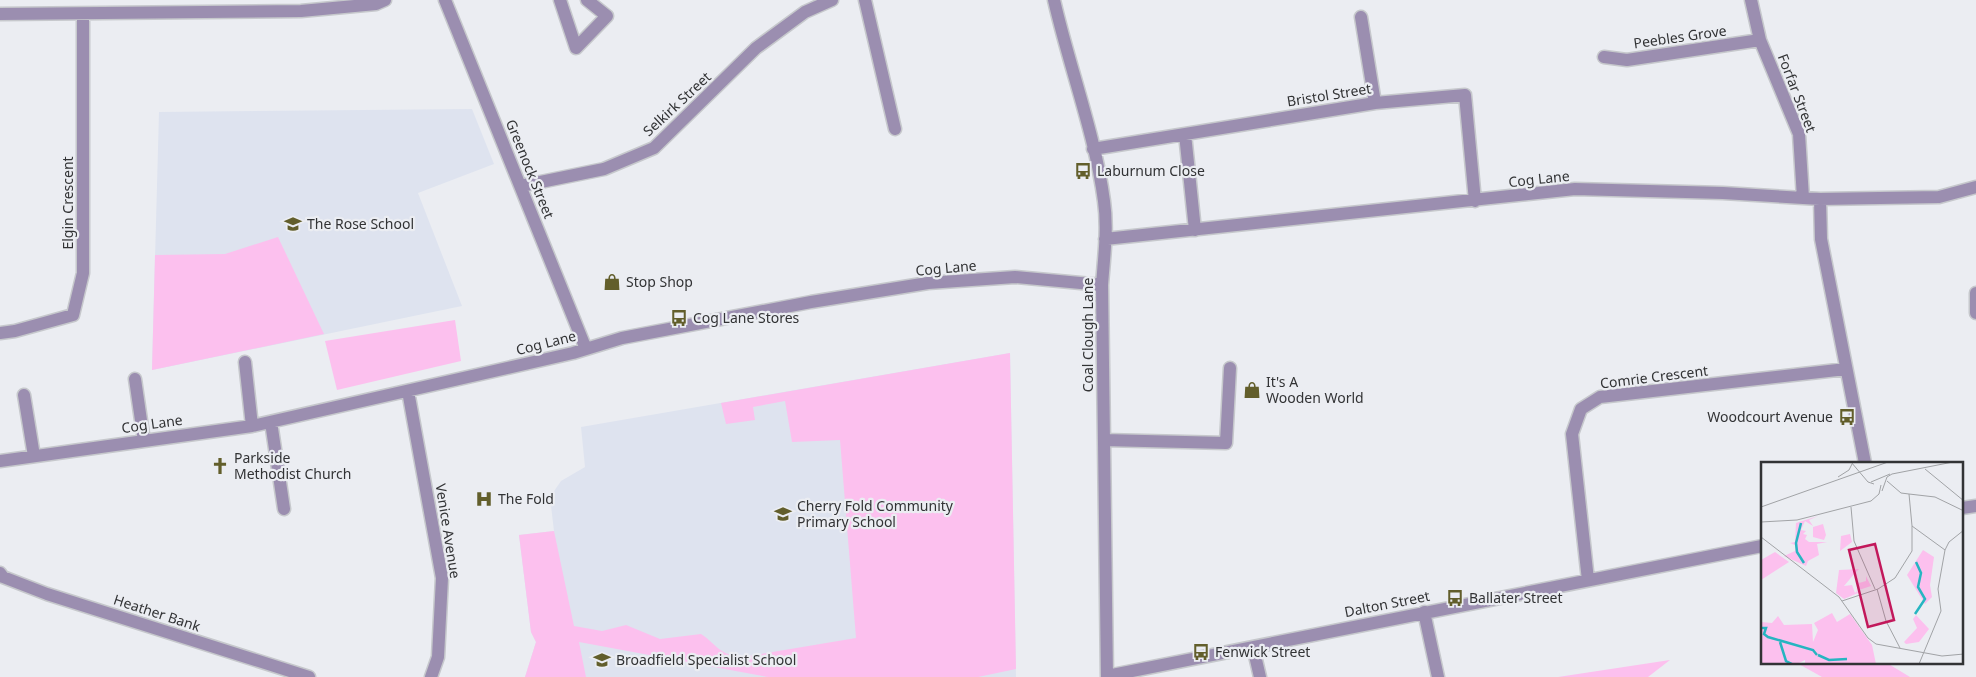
<svg xmlns="http://www.w3.org/2000/svg" width="1976" height="677" font-family="'Noto Sans',sans-serif">
  <style>
    .built { fill: #dee3ef }
    .green { fill: #fcc0ee }
    .lines { fill: none; stroke-linecap: round; stroke-linejoin: round }
    .minor-casing { stroke: #c6c8cc; stroke-width: 15 }
    .minor { stroke: #9b8eb0; stroke-width: 12 }
    .labels { text-anchor: middle; stroke-width: 4.5; stroke-linejoin: round; paint-order: stroke }
    .street-label { font-size: 14px; fill: #323335; stroke: #ebedf2 }
    .poi-label { font-size: 14px; fill: #323335; stroke: #ebedf2; text-anchor: start }
    .inset-river { fill: none; stroke: #26b5c1; stroke-width: 2.5 }
    .inset-road { fill: none; stroke: #a1a3a6; stroke-width: 1 }
    .view { fill: #c2185b; fill-opacity: 0.15; stroke: #c2185b; stroke-width: 2.5 }
    .inset-edge { fill: none; stroke: #323335; stroke-width: 2.5 }
  </style>
  <rect width="100%" height="100%" fill="#ebedf2"/>
  <path class="built" d="M 472,109 L 494,164 L 418,193 L 462,306 L 152,370 L 159,112 Z
    M 1010,353 L 1016,677 L 525,677 L 536,642 L 531,632 L 519,535 L 554,531 L 550,497 L 561,481 L 585,467 L 581,427 Z"/>
  <path class="green" d="M 278,237 L 324,334 L 152,370 L 155,255 L 225,254 Z
    M 455,320 L 461,361 L 337,390 L 325,341 Z
    M 1010,353 L 1016,669 L 978,677 L 768,677 L 579,642 L 586,677 L 525,677 L 536,642 L 531,632 L 519,535 L 554,531 L 574,626 L 602,631 L 626,625 L 660,639 L 701,634 C 720,647 717,654 743,657 L 856,638 L 840,440 L 792,442 L 785,401 L 753,407 L 755,420 L 726,424 L 721,403 Z
    M 1670,660 L 1648,677 L 1558,677 Z
    M 1797,663 L 1887,663 L 1910,677 L 1822,677 Z"/>
  <g class="lines">
    <g class="minor-casing">
      <path id="minor" d="M 445,0 L 586,349
        M 560,0 L 576,48 L 607,16 L 587,0
        M 865,0 L 895,129
        M 1054,0 C 1069,66 1095,134 1104,201 C 1108,229 1104,257 1102,285 L 1107,677
        M 1751,0 L 1760,40 L 1799,134 L 1803,198
        M 0,14 L 301,11 L 376,4 L 385,0
        M 1361,17 L 1375,103
        M 1604,57 L 1627,60 L 1760,40
        M 1185,134 L 1195,230
        M 1093,149 L 1375,103 L 1465,95 L 1475,201
        M 521,186 L 604,169 L 654,148 L 756,48 L 805,12 L 832,0
        M 1820,199 L 1821,239 L 1865,463
        M 1105,239 L 1575,189 L 1723,193 L 1820,199 L 1939,197 L 1976,187
        M 1976,293 L 1976,313
        M 0,333 L 15,331 L 73,315 L 83,273 L 83,14
        M 245,362 L 252,426
        M 135,379 L 144,441
        M 408,391 L 442,578 L 438,657 L 431,677
        M 24,395 L 34,456
        M 271,422 L 284,509
        M 1104,440 L 1226,443 L 1230,368
        M 0,461 L 252,426 L 573,353 L 622,338 L 811,302 L 928,283 L 1015,277 L 1102,285
        M 1962,508 L 1976,506
        M 0,573 L 3,577 L 47,594 L 309,677
        M 1588,580 L 1572,434 L 1581,409 L 1600,397 L 1846,369
        M 1424,612 L 1438,677
        M 1253,647 L 1260,677
        M 1107,676 L 1762,546"/>
    </g>
    <use href="#minor" class="minor"/>
  </g>
  <defs>
    <g id="bus-bare" transform="scale(1.35)"><path d="M-5-6H5V4H4V6H2V4H-2V6H-4V4H-5ZM-3.5-4V0h7V-4ZM-3.5 1.2v1.5H-2V1.2ZM2 1.2v1.5H3.5V1.2Z" fill="#625e2b" stroke="#ebedf2" stroke-width="2.5" paint-order="stroke"/></g>
    <g id="school-bare" transform="scale(1.35)"><path d="M0-5L7-2L0 1L-7-2ZM-4 1L0 2.5L4 1V4Q0 6-4 4Z" fill="#625e2b" stroke="#ebedf2" stroke-width="2.5" paint-order="stroke"/></g>
    <g id="shop-bare" transform="scale(1.35)"><path d="M-5-2.5h2.3a2.7 3.5 0 0 1 5.4 0H5L5.5 6h-11ZM-1.5-2.5h3a1.5 2.3 0 0 0-3 0Z" fill="#625e2b" stroke="#ebedf2" stroke-width="2.5" paint-order="stroke"/></g>
    <g id="church-bare" transform="scale(1.35)"><path d="M-1.2-6h2.4v3.5h3.3v2.4h-3.3V6h-2.4V-.1h-3.3v-2.4h3.3Z" fill="#625e2b" stroke="#ebedf2" stroke-width="2.5" paint-order="stroke"/></g>
    <g id="hospital-bare" transform="scale(1.35)"><path d="M-5-5h3v3.5h4V-5h3V5h-3V1.5h-4V5h-3Z" fill="#625e2b" stroke="#ebedf2" stroke-width="2.5" paint-order="stroke"/></g>
  </defs>
  <g fill-rule="evenodd">
    <use href="#bus-bare" x="1083" y="171"/>
    <use href="#school-bare" x="293" y="224"/>
    <use href="#shop-bare" x="612" y="282"/>
    <use href="#bus-bare" x="679" y="318"/>
    <use href="#shop-bare" x="1252" y="390"/>
    <use href="#bus-bare" x="1847" y="417"/>
    <use href="#church-bare" x="220" y="466"/>
    <use href="#hospital-bare" x="484" y="499"/>
    <use href="#school-bare" x="783" y="514"/>
    <use href="#bus-bare" x="1455" y="598"/>
    <use href="#bus-bare" x="1201" y="652"/>
    <use href="#school-bare" x="602" y="660"/>
  </g>
  <g class="labels">
    <g class="street-label">
      <text transform="translate(1680 37) rotate(-8)" y="5">Peebles Grove</text>
      <text transform="translate(1797 93) rotate(69)" y="5">Forfar Street</text>
      <text transform="translate(1329 95) rotate(-9)" y="5">Bristol Street</text>
      <text transform="translate(677 104) rotate(-43)" y="5">Selkirk Street</text>
      <text transform="translate(530 169) rotate(68)" y="5">Greenock Street</text>
      <text transform="translate(1539 179) rotate(-6)" y="5">Cog Lane</text>
      <text transform="translate(68 203) rotate(-90)" y="5">Elgin Crescent</text>
      <text transform="translate(946 268) rotate(-5)" y="5">Cog Lane</text>
      <text transform="translate(1088 335) rotate(-90)" y="5">Coal Clough Lane</text>
      <text transform="translate(546 343) rotate(-14)" y="5">Cog Lane</text>
      <text transform="translate(1654 377) rotate(-7)" y="5">Comrie Crescent</text>
      <text transform="translate(152 424) rotate(-8)" y="5">Cog Lane</text>
      <text transform="translate(448 531) rotate(81)" y="5">Venice Avenue</text>
      <text transform="translate(1387 604) rotate(-11)" y="5">Dalton Street</text>
      <text transform="translate(157 613) rotate(18)" y="5">Heather Bank</text>
    </g>
    <g class="poi-label">
      <text x="1097" y="176">Laburnum Close</text>
      <text x="307" y="229">The Rose School</text>
      <text x="626" y="287">Stop Shop</text>
      <text x="693" y="323">Cog Lane Stores</text>
      <text x="1266" y="387">It's A<tspan x="1266" dy="16">Wooden World</tspan></text>
      <text x="1833" y="422" text-anchor="end">Woodcourt Avenue</text>
      <text x="234" y="463">Parkside<tspan x="234" dy="16">Methodist Church</tspan></text>
      <text x="498" y="504">The Fold</text>
      <text x="797" y="511">Cherry Fold Community<tspan x="797" dy="16">Primary School</tspan></text>
      <text x="1469" y="603">Ballater Street</text>
      <text x="1215" y="657">Fenwick Street</text>
      <text x="616" y="665">Broadfield Specialist School</text>
    </g>
  </g>
  <g transform="translate(1761 462)">
    <rect width="202" height="202" fill="#ebedf2"/>
    <path d="M 57,54 L 48,58 L 52,64 L 44,59 L 40,68 L 45,69 L 42,72 L 46,73 L 44,77 L 48,80 L 66,80 L 56,82 L 58,93 L 47,99 L 45,104 L 23,94 L 34,89 L 34,83 L 29,81 L 34,80 L 35,61 ZM 62,62 L 65,73 L 63,78 L 52,75 L 52,65 ZM 89,72 L 91,80 L 79,89 L 80,74 ZM 162,88 L 173,95 L 169,123 L 171,135 L 164,142 L 146,113 ZM 14,90 L 28,100 L 0,118 L 0,98 ZM 98,107 L 95,110 L 98,121 L 105,119 L 105,114 L 110,124 L 98,128 L 94,111 L 83,124 L 91,123 L 94,131 L 96,129 L 94,123 L 97,131 L 83,137 L 75,131 L 78,108 ZM 71,151 L 76,160 L 89,152 L 111,183 L 115,202 L 44,202 L 44,198 L 38,201 L 40,202 L 0,202 L 0,160 L 11,161 L 17,154 L 23,163 L 51,162 L 52,180 L 57,168 L 53,161 ZM 155,153 L 168,167 L 158,180 L 145,182 L 143,180 L 156,166 L 152,157 Z" fill="#fcc0ee"/>
    <path class="inset-river" d="M 40,61 L 35,81 L 36,90 L 43,101M 154,152 L 164,137 L 157,125 L 160,111 L 155,100M 0,166 L 5,166 L 3,172 L 7,175 L 52,188 L 56,193M 19,180 L 25,199 L 31,202M 57,193 L 68,198 L 86,197"/>
    <path class="inset-road" d="M 90,0 L 107,20 L 113,22M 164,7 L 203,39M 77,15 L 88,8 L 91,2M 126,19 L 140,31 L 148,32 L 151,64 L 184,88M 110,20 L 129,12M 121,29 L 126,15 L 131,12 L 192,0M 148,32 L 174,35 L 203,49M 0,45 L 127,0M 90,45 L 93,79 L 114,127M 0,60 L 36,58 L 110,39 L 118,32 L 120,23M 0,75 L 78,135 L 107,176 L 115,182 L 181,194 L 203,192M 116,127 L 125,159 L 139,186M 81,139 L 117,127 L 134,116 L 151,89 L 151,64M 158,202 L 180,149 L 177,127 L 184,88 L 188,80 L 203,68"/>
    <path class="view" d="M 114,82 L 133,158 L 107,165 L 88,88 Z"/>
    <rect width="202" height="202" class="inset-edge"/>
  </g>
</svg>
